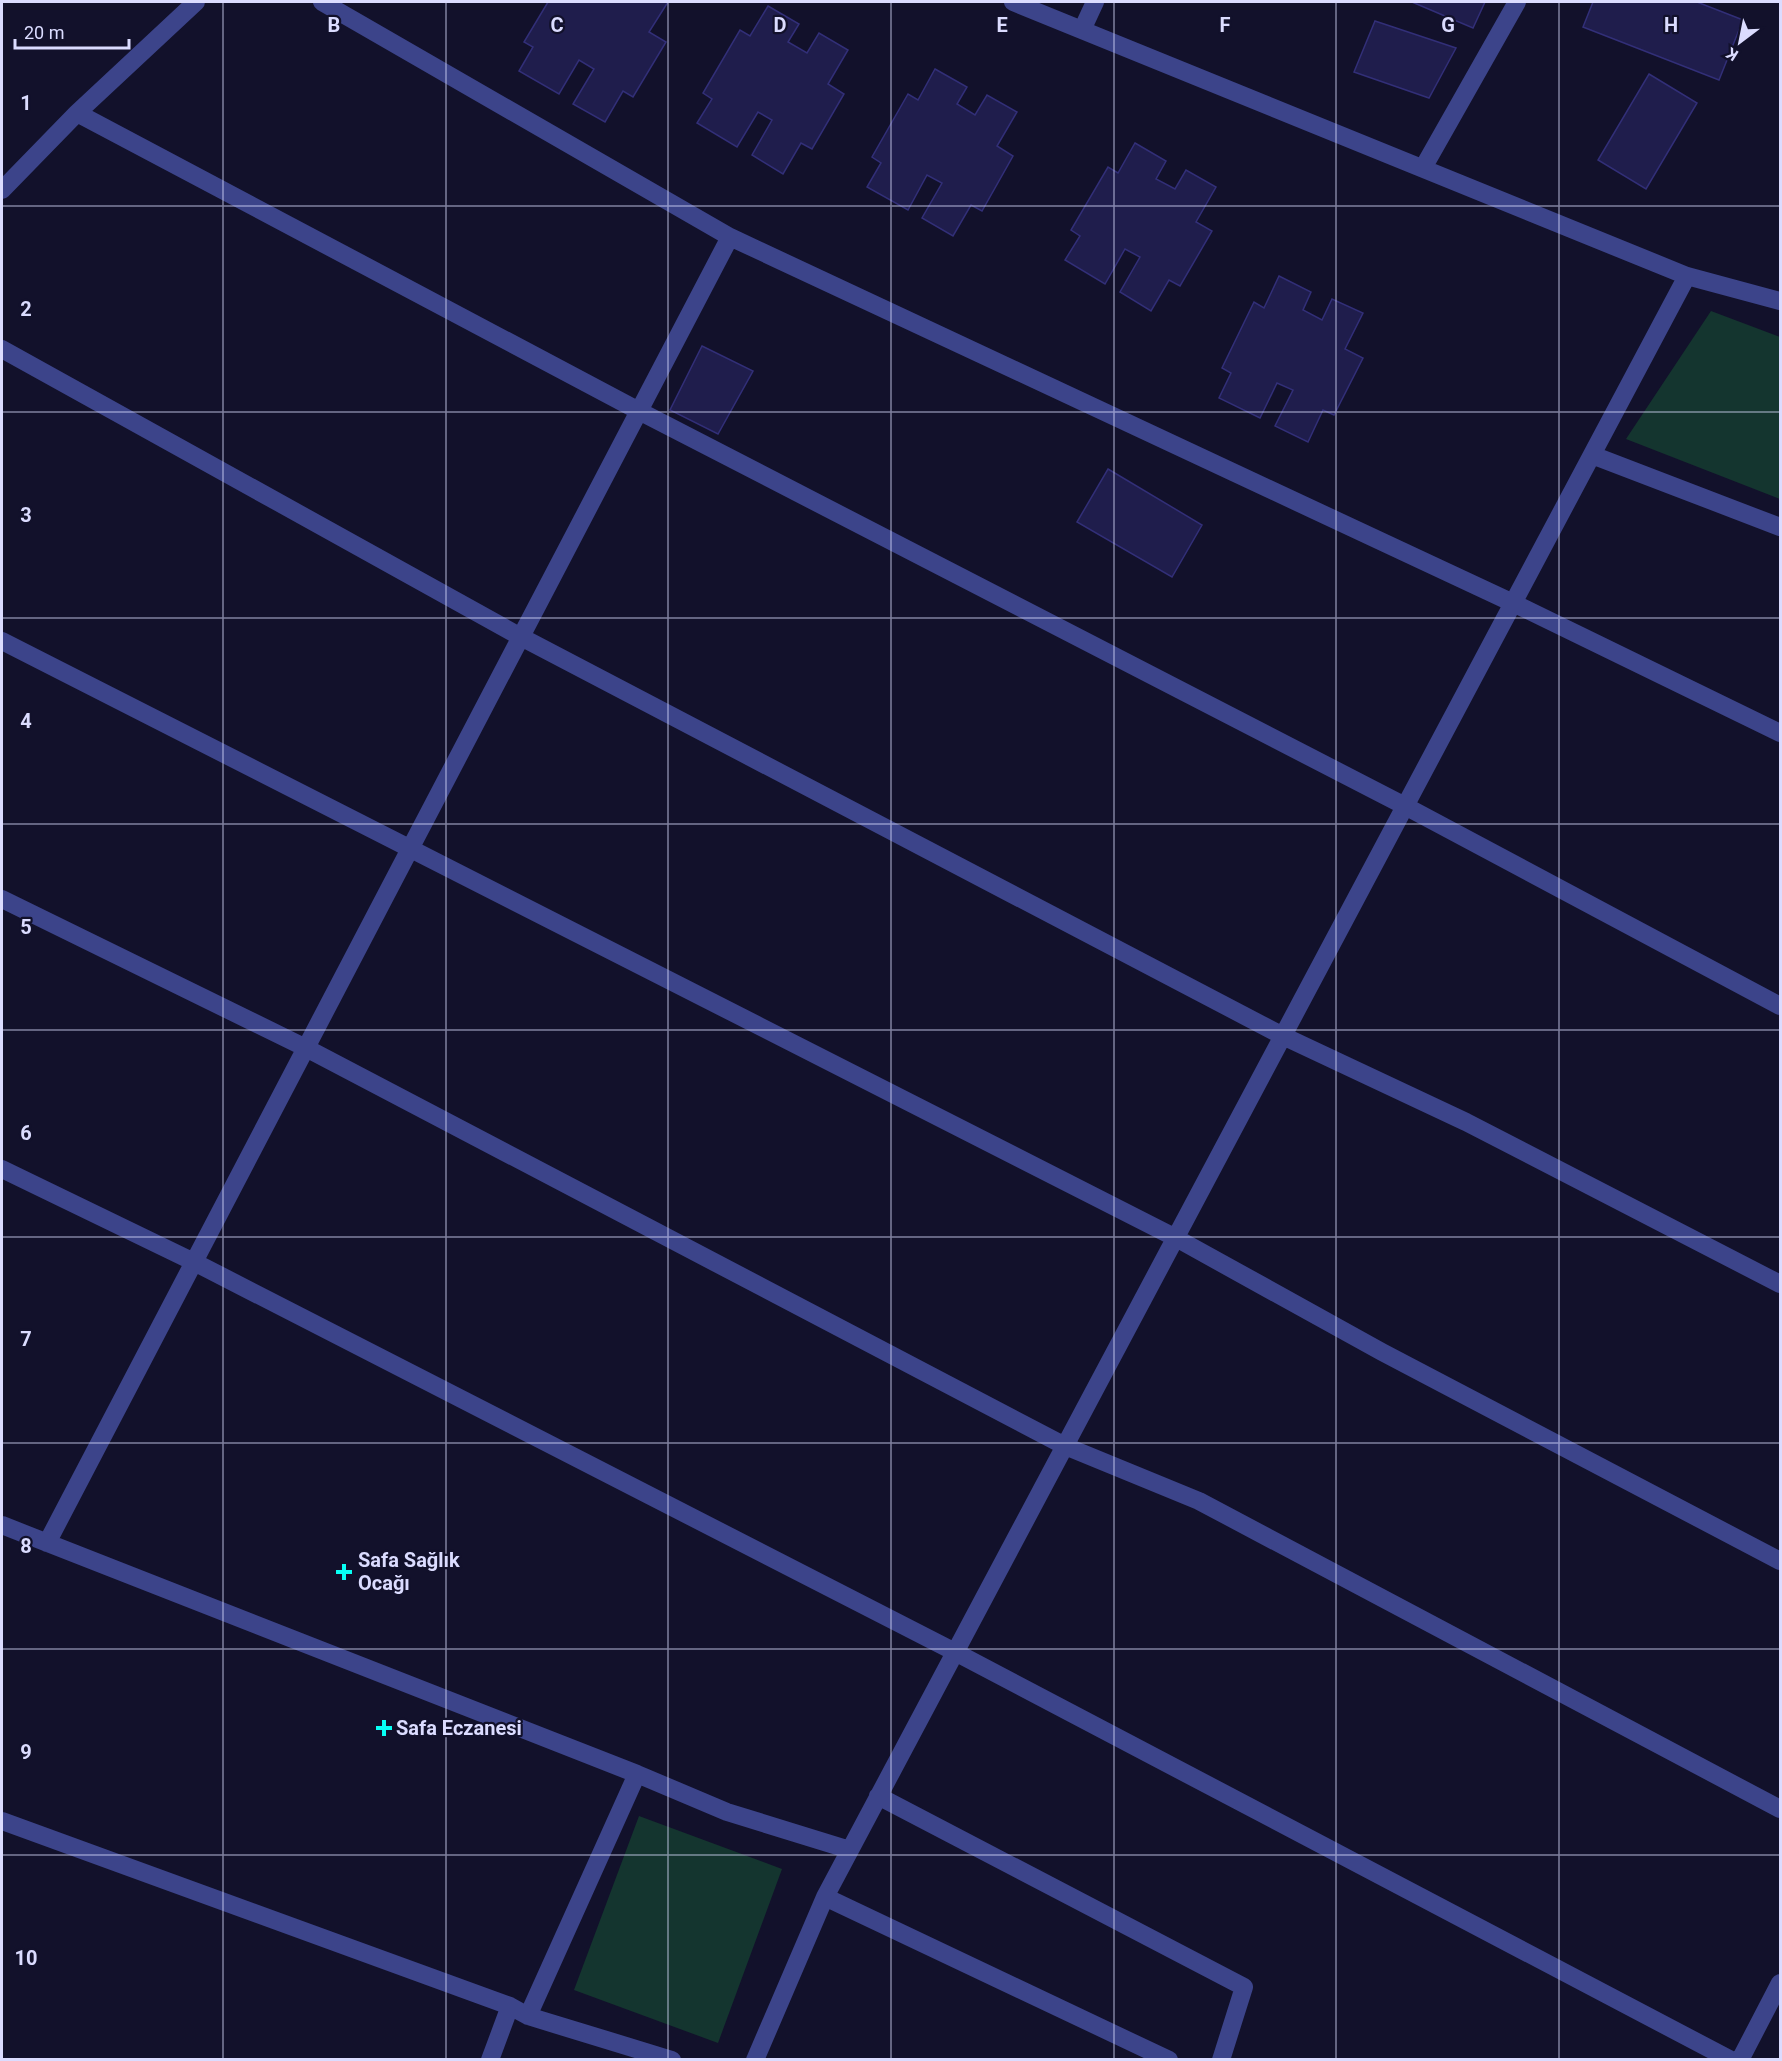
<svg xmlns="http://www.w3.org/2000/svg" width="1782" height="2061" font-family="Roboto,sans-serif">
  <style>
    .green { fill: #14352f }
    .building { fill: #1f1d4c; stroke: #322f78; stroke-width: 1.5 }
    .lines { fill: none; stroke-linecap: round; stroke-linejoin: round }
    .minor { stroke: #3c448a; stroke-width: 18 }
    .grid { fill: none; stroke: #dbdcff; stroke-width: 1.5; stroke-opacity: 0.55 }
    .poi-dot { fill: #07fff4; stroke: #12112b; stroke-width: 2 }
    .labels { text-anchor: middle; stroke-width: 4.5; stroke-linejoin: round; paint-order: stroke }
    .poi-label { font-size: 20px; font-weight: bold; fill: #dbdcff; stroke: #12112b; text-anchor: start }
    .grid-label { font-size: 20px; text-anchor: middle; font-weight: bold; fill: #dbdcff; stroke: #12112b; stroke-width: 4.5; stroke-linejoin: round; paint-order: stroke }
  </style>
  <rect width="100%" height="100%" fill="#12112b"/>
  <path class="green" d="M 1711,311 L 1780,337 L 1780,499 L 1626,439 Z
    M 639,1816 L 782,1869 L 718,2043 L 574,1990 Z"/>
  <path class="building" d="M 548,2 L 668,2 L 649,32 L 666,42 L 633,97 L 623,91 L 605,122 L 573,104 L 594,69 L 579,60 L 559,94 L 519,71 L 533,47 L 524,42 Z
    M 1412,2 L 1485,2 L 1473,28 Z
    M 1593,2 L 1697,2 L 1743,20 L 1719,80 L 1583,27 Z
    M 768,6 L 799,24 L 788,42 L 807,53 L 819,33 L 848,50 L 828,84 L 844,94 L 812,149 L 801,143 L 783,174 L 752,155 L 772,120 L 758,112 L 737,147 L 697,123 L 712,99 L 703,93 L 740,30 L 750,36 Z
    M 1375,21 L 1456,48 L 1429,98 L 1354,72 Z
    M 935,69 L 967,87 L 957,104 L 975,115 L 987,95 L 1017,112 L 997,146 L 1013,156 L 982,211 L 971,205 L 953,236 L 922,218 L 942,183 L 927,175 L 908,210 L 867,187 L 881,163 L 872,157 L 908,94 L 918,100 Z
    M 1649,74 L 1697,103 L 1646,189 L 1598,160 Z
    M 1135,143 L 1166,161 L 1156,179 L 1175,189 L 1186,170 L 1216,187 L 1196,222 L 1212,231 L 1180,286 L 1169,280 L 1151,311 L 1120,292 L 1140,257 L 1125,249 L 1105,284 L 1065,260 L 1080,236 L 1071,230 L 1108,167 L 1118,173 Z
    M 1279,276 L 1311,292 L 1303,310 L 1322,320 L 1332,299 L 1363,313 L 1345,349 L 1363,358 L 1334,415 L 1323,410 L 1308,442 L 1275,426 L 1293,390 L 1277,383 L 1260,418 L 1219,398 L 1231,373 L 1222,368 L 1254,302 L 1264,308 Z
    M 702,346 L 753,371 L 718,434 L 670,410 Z
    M 1108,469 L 1202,525 L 1172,577 L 1077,522 Z"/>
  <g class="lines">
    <path class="minor" d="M 322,2 L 730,237 L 1513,603 L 1780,733
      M 1013,2 L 1687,276 L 1780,301
      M 1082,30 L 1095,2
      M 77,113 L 639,411 L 1405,806 L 1780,1006
      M 1423,168 L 1517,2
      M 2,190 L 77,113 L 196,2
      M 2,349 L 521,637 L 1283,1036 L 1466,1122 L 1780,1284
      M 1592,455 L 1780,527
      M 2,641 L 1176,1238 L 1382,1352 L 1780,1561
      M 2,899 L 306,1048 L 1065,1446 L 1199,1501 L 1780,1809
      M 2,1169 L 194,1262 L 955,1652 L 1731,2060
      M 2,1525 L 637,1774 L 727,1812 L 850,1850
      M 47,1543 L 730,237
      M 878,1796 L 1244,1987 L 1221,2060
      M 2,1821 L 510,2006 L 528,2016 L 672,2060
      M 825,1897 L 1169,2060
      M 528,2016 L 637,1774
      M 490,2060 L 510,2006
      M 755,2060 L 825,1897 L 1687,276
      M 1740,2060 L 1780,1983"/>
  </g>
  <path class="grid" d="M 223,2 L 223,2060M 446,2 L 446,2060M 668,2 L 668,2060M 891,2 L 891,2060M 1114,2 L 1114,2060M 1336,2 L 1336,2060M 1559,2 L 1559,2060M 2,206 L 1780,206M 2,412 L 1780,412M 2,618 L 1780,618M 2,824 L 1780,824M 2,1030 L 1780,1030M 2,1237 L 1780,1237M 2,1443 L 1780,1443M 2,1649 L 1780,1649M 2,1855 L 1780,1855"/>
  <g class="poi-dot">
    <path d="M341 1563h6v6h6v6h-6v6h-6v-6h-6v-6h6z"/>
    <path d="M381 1719h6v6h6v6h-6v6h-6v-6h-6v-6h6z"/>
  </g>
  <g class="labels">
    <g class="poi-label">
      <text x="358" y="1567">Safa Sağlık<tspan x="358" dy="23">Ocağı</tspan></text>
      <text x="396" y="1735">Safa Eczanesi</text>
    </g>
  </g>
  <g class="grid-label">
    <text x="334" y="32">B</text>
    <text x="557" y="32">C</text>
    <text x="780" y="32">D</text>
    <text x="1002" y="32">E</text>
    <text x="1225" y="32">F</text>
    <text x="1448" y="32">G</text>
    <text x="1671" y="32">H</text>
    <text x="26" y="110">1</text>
    <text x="26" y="316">2</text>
    <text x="26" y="522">3</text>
    <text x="26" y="728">4</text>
    <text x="26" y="934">5</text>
    <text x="26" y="1140">6</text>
    <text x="26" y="1346">7</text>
    <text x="26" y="1553">8</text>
    <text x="26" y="1759">9</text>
    <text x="26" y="1965">10</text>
  </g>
  <rect width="1782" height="2061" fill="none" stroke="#dbdcff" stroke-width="6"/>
  <g transform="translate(1740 42) rotate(212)" stroke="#12112b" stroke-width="4.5" paint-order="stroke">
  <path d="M0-4.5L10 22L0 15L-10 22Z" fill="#dbdcff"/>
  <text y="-9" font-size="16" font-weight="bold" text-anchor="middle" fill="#dbdcff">K</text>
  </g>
  <path d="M15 39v9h114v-9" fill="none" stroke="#dbdcff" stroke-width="3"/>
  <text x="24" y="39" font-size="18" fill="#dbdcff" stroke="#12112b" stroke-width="4.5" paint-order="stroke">20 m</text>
</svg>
